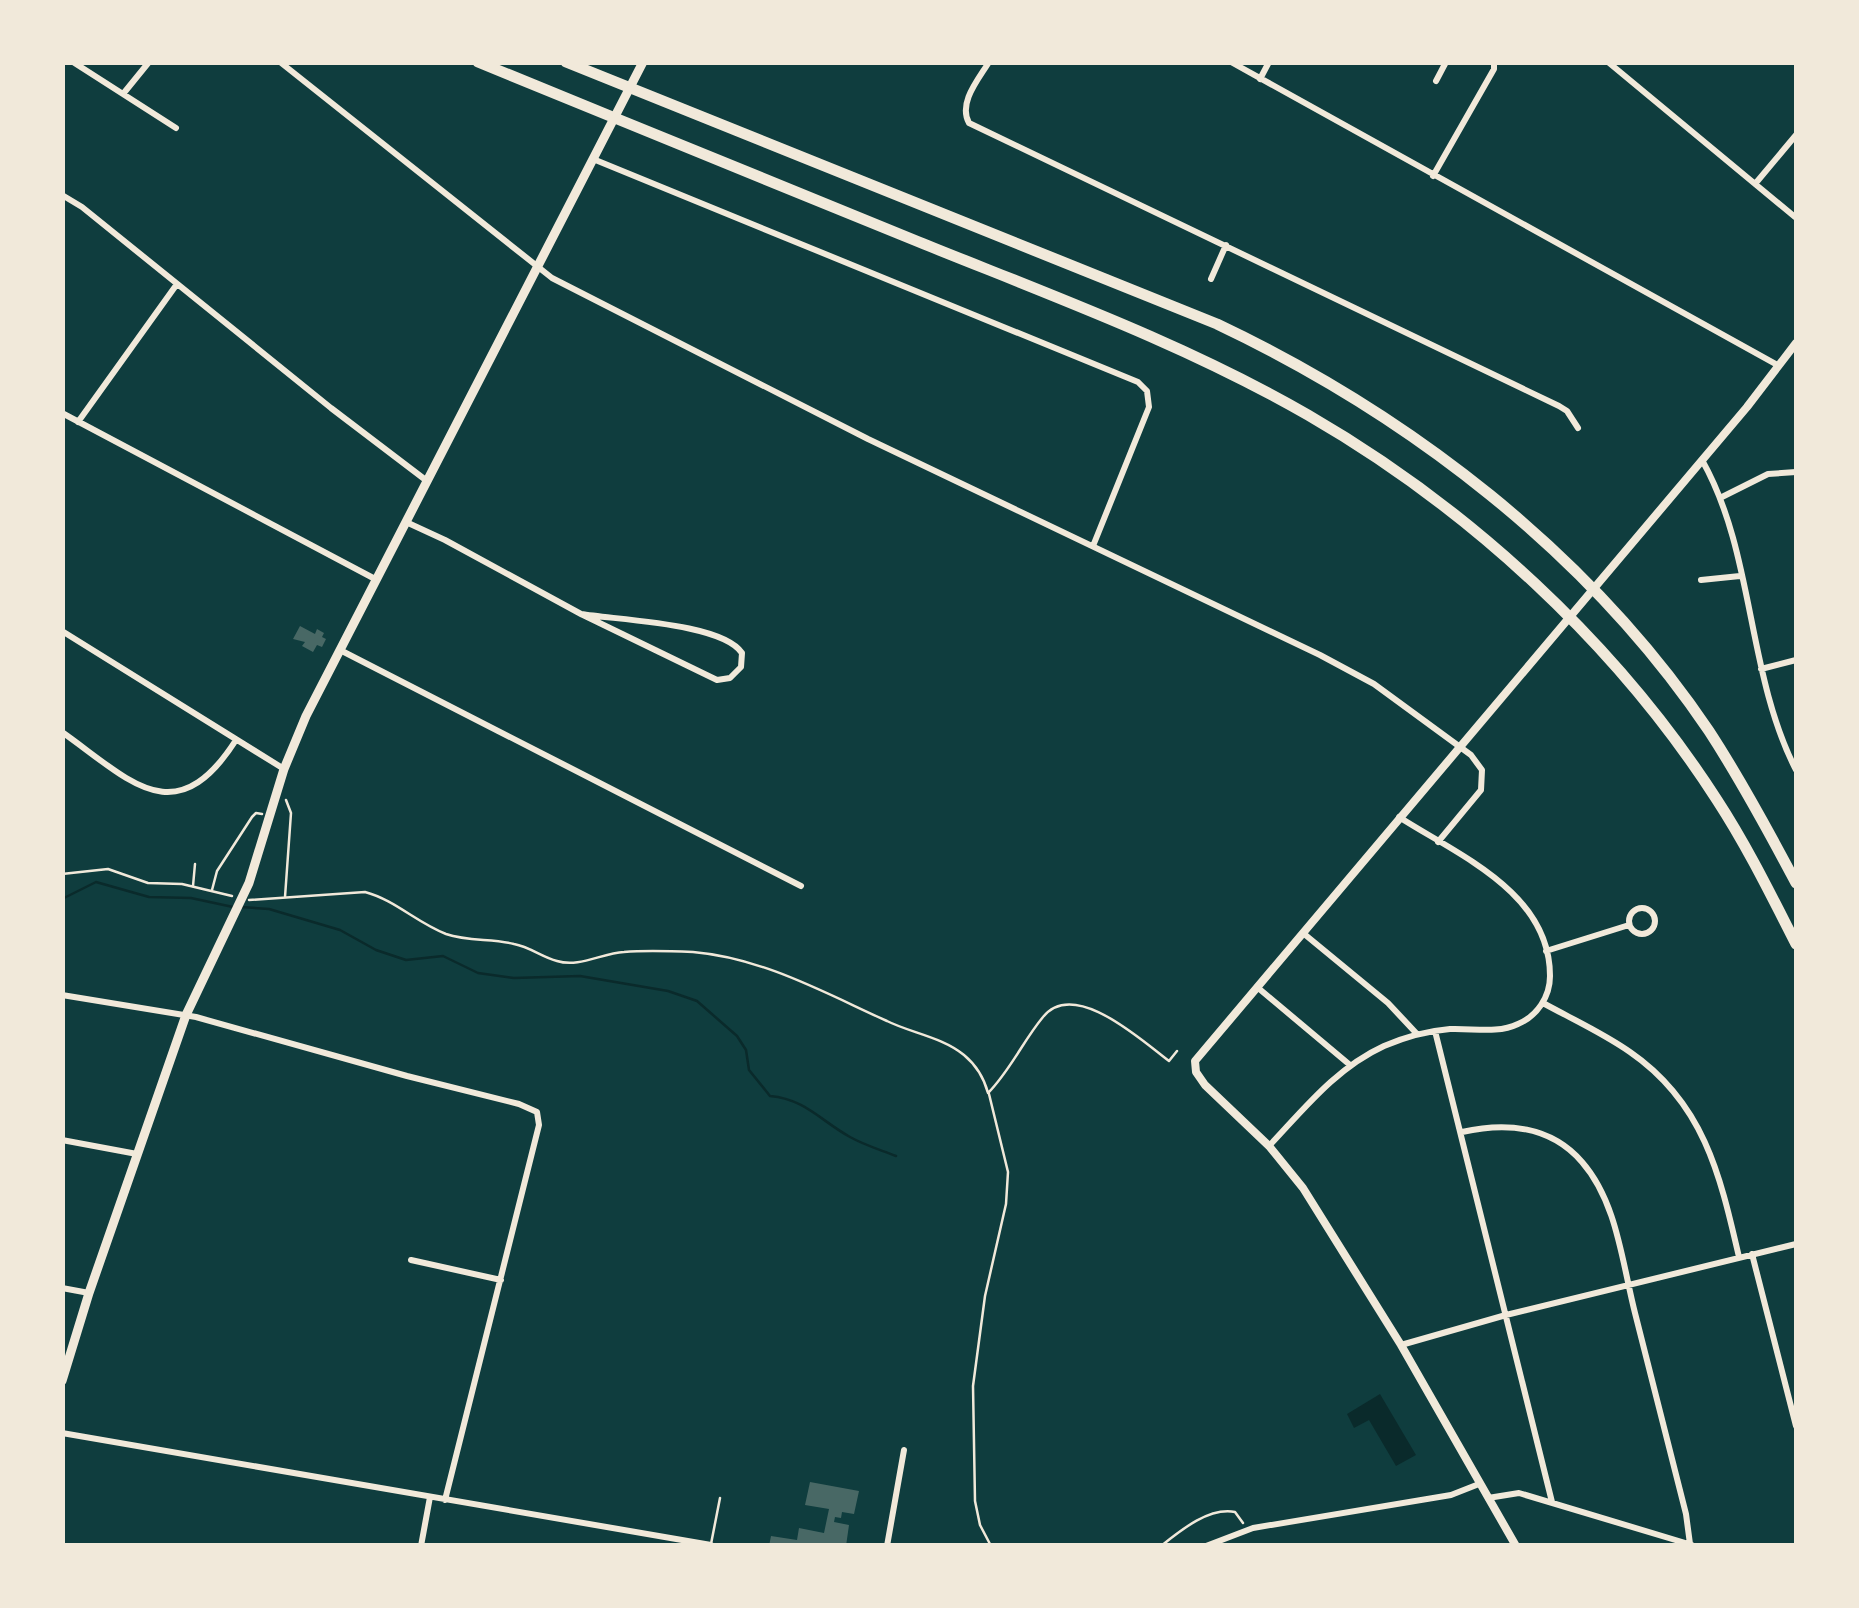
<svg xmlns="http://www.w3.org/2000/svg" width="1859" height="1608" font-family="'PT Sans',sans-serif">
  <style>
    .water { fill: #0a2a2b }
    .lines { fill: none; stroke-linecap: round; stroke-linejoin: round }
    .stream { stroke: #0a2a2b; stroke-width: 2.5 }
    .building { fill: #486865 }
    .path { stroke: #f1e9da; stroke-width: 2.5 }
    .service { stroke: #f1e9da; stroke-width: 2.5 }
    .minor { stroke: #f1e9da; stroke-width: 6 }
    .tertiary { stroke: #f1e9da; stroke-width: 8 }
    .secondary { stroke: #f1e9da; stroke-width: 9 }
    .motorway { stroke: #f1e9da; stroke-width: 11 }
  </style>
  <rect width="100%" height="100%" fill="#0f3d3e"/>
  <path class="water" d="M 1380,1394 L 1416,1455 L 1396,1466 L 1369,1420 L 1354,1428 L 1347,1414 Z"/>
  <g class="lines">
    <path class="stream" d="M 62,899 L 96,882 L 149,897 L 191,898 L 233,907
      M 241,907 L 269,909 L 340,930 L 376,950 L 406,960 L 443,956 L 478,973 L 514,978 L 580,976 L 668,991 L 697,1001 L 737,1036 L 746,1050 L 749,1070 L 770,1096 C 805,1099 821,1121 850,1137 C 864,1145 881,1150 896,1156"/>
  </g>
  <path class="building" d="M 300,626 L 315,634 L 317,629 L 324,633 L 322,637 L 326,639 L 322,647 L 317,645 L 313,652 L 302,646 L 305,642 L 293,639 Z
    M 810,1482 L 859,1491 L 854,1514 L 842,1512 L 841,1518 L 835,1517 L 834,1522 L 849,1525 L 846,1546 L 769,1546 L 771,1536 L 797,1540 L 799,1528 L 824,1533 L 829,1509 L 805,1505 Z"/>
  <g class="lines">
    <path class="path" d="M 62,874 L 108,869 L 148,883 L 182,884 L 232,896
      M 193,886 L 195,864
      M 212,890 L 217,871 L 252,817 L 256,813 L 262,814
      M 285,897 L 291,813 L 286,800
      M 249,900 L 365,892 C 395,900 417,923 446,934 C 469,942 492,938 514,944 C 530,947 542,957 557,961 C 579,968 602,953 624,952 C 647,950 670,951 693,952 C 763,958 825,993 887,1021 C 911,1033 942,1037 964,1055 C 976,1065 984,1078 988,1093 C 1010,1071 1023,1041 1043,1017 C 1074,978 1141,1040 1169,1061 L 1177,1051
      M 989,1094 L 1008,1172 L 1006,1204 L 985,1296 L 973,1386 L 975,1501 L 980,1525 L 991,1546
      M 1161,1546 C 1181,1530 1209,1507 1235,1512 L 1243,1523
      M 1316,1546 L 1348,1546"/>
    <path class="service" d="M 711,1544 L 720,1498"/>
    <path class="minor" d="M 73,62 L 176,128
      M 280,62 L 552,278 L 868,439 L 1320,655 L 1374,684 L 1471,755 L 1482,770 L 1481,790 L 1438,842
      M 989,62 C 978,80 958,103 969,123 L 1559,406 L 1567,411 L 1578,428
      M 1231,62 L 1779,366
      M 1608,62 L 1795,217
      M 1260,79 L 1269,62
      M 1436,81 L 1446,62
      M 123,94 L 149,62
      M 593,159 L 1138,382 L 1147,391 L 1149,407 L 1093,546
      M 1433,176 L 1494,69 L 1494,62
      M 1755,184 L 1796,135
      M 62,195 L 82,207 L 331,408 L 427,481
      M 1211,279 L 1226,245
      M 62,413 L 377,580
      M 78,422 L 177,284
      M 1702,460 C 1755,554 1746,672 1796,770
      M 1722,497 L 1768,474 L 1796,472
      M 406,522 L 445,540 L 581,614
      M 1701,580 L 1740,576
      M 581,614 C 617,620 722,623 742,653 L 741,667 L 730,678 L 717,680 Z
      M 62,631 L 284,769
      M 340,650 L 801,886
      M 1761,669 L 1796,660
      M 62,732 C 130,780 175,835 236,740
      M1629 921a13 13 0 1 1 26 0a13 13 0 1 1-26 0Z
      M 1303,933 L 1388,1003 L 1417,1034
      M 1546,951 L 1629,925
      M 1257,987 L 1350,1065
      M 62,995 L 196,1017 L 407,1076 L 519,1104 L 537,1112 L 539,1125 L 445,1500
      M 1543,1003 C 1572,1019 1603,1033 1630,1052 C 1704,1103 1720,1175 1739,1257
      M 1435,1031 L 1552,1502
      M 1462,1132 C 1506,1122 1551,1126 1582,1162 C 1617,1202 1622,1262 1635,1313 C 1652,1380 1669,1447 1686,1514 L 1690,1544
      M 62,1140 L 137,1154
      M 1269,1146 C 1304,1109 1336,1068 1384,1046 C 1405,1037 1427,1031 1450,1029 C 1473,1028 1497,1034 1518,1024 C 1537,1016 1550,997 1550,976 C 1550,892 1458,855 1399,817
      M 1752,1254 L 1796,1426
      M 411,1260 L 501,1280
      M 62,1288 L 89,1293
      M 1401,1345 L 1506,1315 L 1796,1244
      M 62,1433 L 711,1545
      M 1488,1498 L 1519,1493 L 1692,1545
      M 421,1546 L 430,1497
      M 887,1546 L 904,1450
      M 1206,1546 L 1253,1528 L 1451,1495 L 1479,1484"/>
    <path class="tertiary" d="M 1516,1546 L 1401,1345 L 1303,1188 L 1269,1146 L 1205,1085 L 1196,1072 L 1195,1061 L 1747,407 L 1796,343"/>
    <path class="secondary" d="M 62,1381 L 89,1293 L 186,1015 L 249,883 L 284,769 L 306,716 L 643,62"/>
    <path class="motorway" d="M 478,62 C 625,122 771,182 919,242 C 1050,295 1185,344 1308,415 C 1469,508 1616,643 1717,800 C 1747,846 1771,895 1796,944
      M 566,62 L 1217,324 C 1409,415 1589,553 1709,731 C 1741,780 1769,832 1796,883"/>
  </g>
  <rect width="1859" height="1608" fill="none" stroke="#f1e9da" stroke-width="130"/>
</svg>
